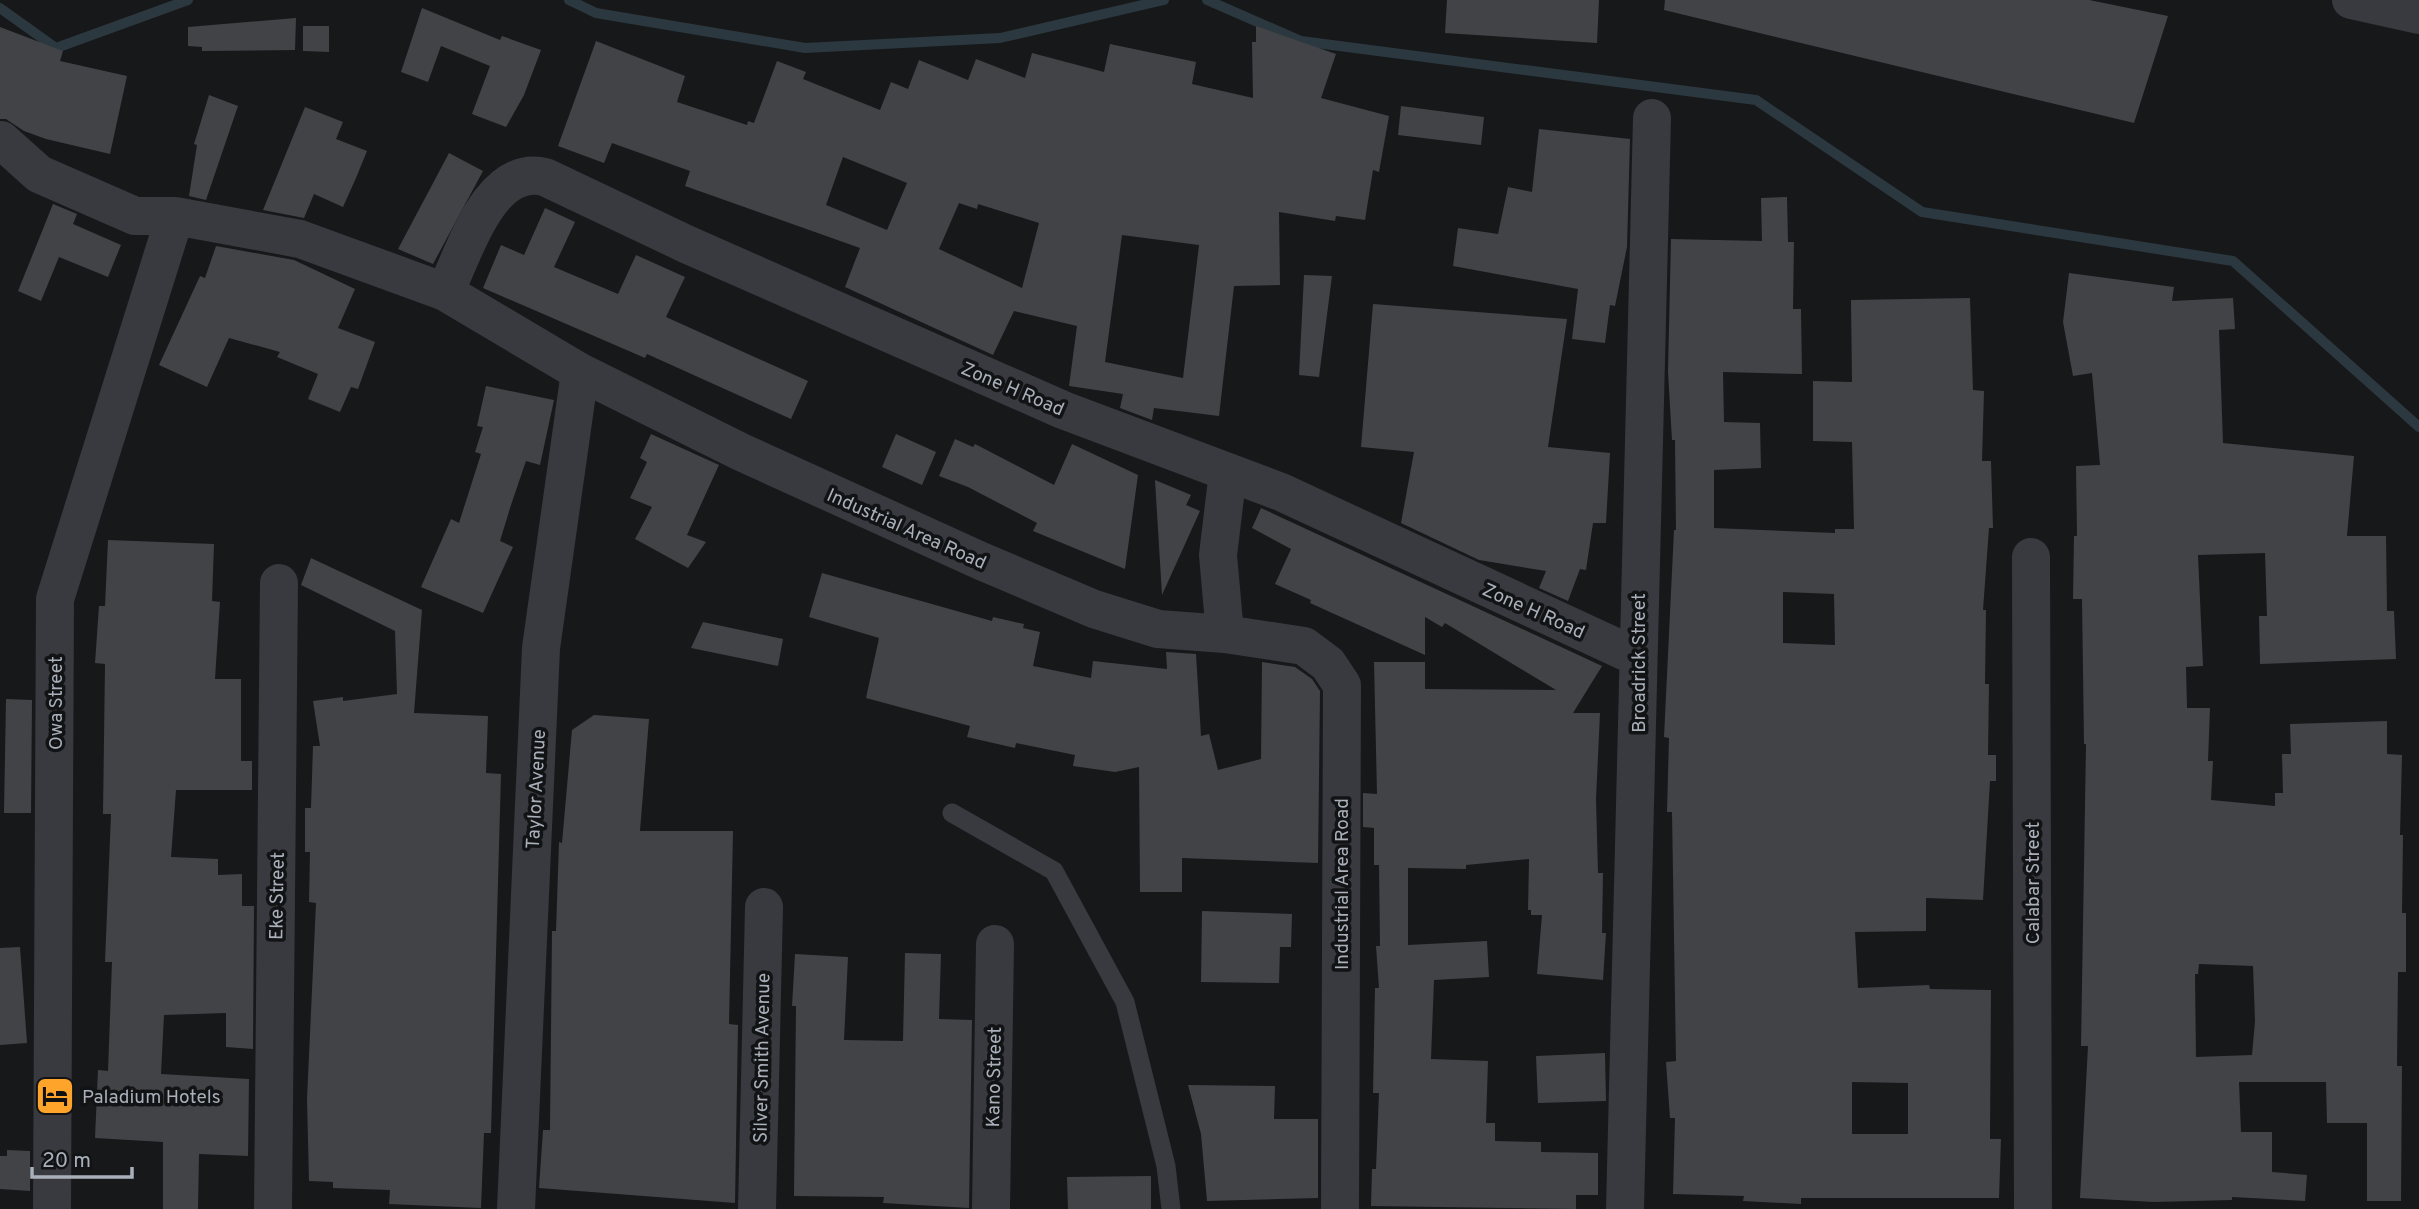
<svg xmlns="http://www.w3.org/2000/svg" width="2419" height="1209" font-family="Overpass,sans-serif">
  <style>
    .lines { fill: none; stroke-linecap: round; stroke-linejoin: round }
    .stream { stroke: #2c383f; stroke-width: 10 }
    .building { fill: #414347; fill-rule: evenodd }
    .lane { stroke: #383a3f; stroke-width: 19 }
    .street { stroke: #383a3f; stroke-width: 38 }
    .labels { text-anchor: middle; stroke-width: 7; stroke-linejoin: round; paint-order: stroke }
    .street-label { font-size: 19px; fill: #a9b0ba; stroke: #121315 }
    .poi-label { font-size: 19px; fill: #a9b0ba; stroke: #121315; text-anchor: start }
  </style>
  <rect width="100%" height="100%" fill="#17181a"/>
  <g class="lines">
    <path class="stream" d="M 569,0 L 596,13 L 805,48 L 1000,38 L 1164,0
      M 1207,0 L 1301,41 L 1756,100 L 1922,212 L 2233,261 L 2419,427
      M 0,8 L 56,48 L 188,0"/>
  </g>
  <path class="building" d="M 1447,0 L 1599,0 L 1597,43 L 1445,33 Z
    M 1665,0 L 2089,0 L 2168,16 L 2134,123 L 1664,10 Z
    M 422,8 L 500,40 L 502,36 L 541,50 L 524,95 L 506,127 L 472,114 L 490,66 L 441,46 L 428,82 L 401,72 Z
    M 296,18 L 295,50 L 202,51 L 202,47 L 188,46 L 188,27 Z
    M 303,26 L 329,26 L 329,52 L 303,51 Z
    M 1256,26 L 1336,54 L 1321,98 L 1389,116 L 1379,172 L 1373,170 L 1365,220 L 1336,216 L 1335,221 L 1279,212 L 1280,285 L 1234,286 L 1219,416 L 1154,408 L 1152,420 L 1120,408 L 1123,394 L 1069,386 L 1077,326 L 1014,311 L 993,355 L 845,287 L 860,248 L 685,186 L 690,171 L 612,143 L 604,163 L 558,146 L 596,41 L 685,76 L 677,102 L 747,125 L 748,121 L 754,123 L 777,61 L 806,72 L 803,79 L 880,110 L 891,82 L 908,89 L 919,60 L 968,80 L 976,59 L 1025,78 L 1032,53 L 1104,72 L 1110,44 L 1196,62 L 1192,84 L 1253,98 L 1252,42 L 1256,42 ZM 843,157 L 907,183 L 887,230 L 826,205 ZM 959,203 L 977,209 L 978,204 L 1039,223 L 1022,288 L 939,249 ZM 1122,235 L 1199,245 L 1183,378 L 1105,362 Z
    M 0,27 L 63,51 L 60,61 L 127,76 L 110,154 L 46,139 L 24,131 L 6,119 L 0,119 Z
    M 209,95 L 238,106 L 206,200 L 189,196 L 197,145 L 194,144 Z
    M 1401,106 L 1484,117 L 1481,145 L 1398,135 Z
    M 305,107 L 343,122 L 336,139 L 367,151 L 356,178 L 343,207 L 314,194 L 304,218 L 263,210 Z
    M 1539,129 L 1630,139 L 1627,247 L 1615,306 L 1610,305 L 1605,343 L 1572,339 L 1578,289 L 1453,266 L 1458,228 L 1498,234 L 1508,187 L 1532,192 Z
    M 449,153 L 483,171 L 433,264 L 398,249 Z
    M 1787,197 L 1788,242 L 1794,242 L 1793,309 L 1801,309 L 1802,374 L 1723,372 L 1724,422 L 1760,423 L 1761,468 L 1714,470 L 1714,528 L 1835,533 L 1835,529 L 1854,529 L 1852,442 L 1813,441 L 1813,381 L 1852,382 L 1851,300 L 1970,298 L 1973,390 L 1984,391 L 1982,461 L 1991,461 L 1993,528 L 1989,528 L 1983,610 L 1986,610 L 1985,684 L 1989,684 L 1988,755 L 1996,755 L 1996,781 L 1990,781 L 1983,900 L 1926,898 L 1926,931 L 1855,932 L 1858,988 L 1929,985 L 1930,989 L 1991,990 L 1990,1139 L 2001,1139 L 1999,1198 L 1801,1198 L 1801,1204 L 1743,1201 L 1744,1196 L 1673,1194 L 1675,1118 L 1670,1118 L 1666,1062 L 1676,1061 L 1672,812 L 1667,812 L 1669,738 L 1664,737 L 1674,530 L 1676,530 L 1675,440 L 1672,440 L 1668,372 L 1671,239 L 1762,241 L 1761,198 ZM 1783,592 L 1834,594 L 1835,645 L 1783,643 ZM 1852,1082 L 1908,1083 L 1908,1134 L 1852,1134 Z
    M 53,204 L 77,214 L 73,224 L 121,245 L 108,277 L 59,257 L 41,301 L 18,291 Z
    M 545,208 L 575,222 L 554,267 L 618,294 L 636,255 L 685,277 L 666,317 L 808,381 L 791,419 L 647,354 L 645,358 L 483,288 L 501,245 L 524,255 Z
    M 216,246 L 294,260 L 355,289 L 338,328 L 375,342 L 358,389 L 351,387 L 340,412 L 308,399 L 318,374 L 277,357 L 280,352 L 229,338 L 207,387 L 159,365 L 200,276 L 205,278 Z
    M 2069,273 L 2174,287 L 2172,301 L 2233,298 L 2235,329 L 2219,330 L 2223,443 L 2354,456 L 2347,536 L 2386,536 L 2387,611 L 2394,611 L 2396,659 L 2260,664 L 2259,616 L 2267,616 L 2265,553 L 2198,555 L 2203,666 L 2186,667 L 2187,708 L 2210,708 L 2208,761 L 2213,761 L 2211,800 L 2275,806 L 2275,793 L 2283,793 L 2282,754 L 2291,754 L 2290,724 L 2387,721 L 2387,754 L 2402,755 L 2400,835 L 2403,835 L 2402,913 L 2406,913 L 2406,972 L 2398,972 L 2397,1066 L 2402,1066 L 2401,1201 L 2367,1201 L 2367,1123 L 2327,1123 L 2326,1082 L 2239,1082 L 2241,1132 L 2272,1132 L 2272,1172 L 2307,1175 L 2305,1201 L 2232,1197 L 2232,1200 L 2154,1202 L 2080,1198 L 2088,1046 L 2081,1046 L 2086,744 L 2084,744 L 2082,599 L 2073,599 L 2074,536 L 2077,536 L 2076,466 L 2100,465 L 2092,373 L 2073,376 L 2063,322 ZM 2199,964 L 2253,966 L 2255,1021 L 2252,1055 L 2196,1057 L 2195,974 L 2198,974 Z
    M 1304,275 L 1332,276 L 1319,377 L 1299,375 Z
    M 1373,304 L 1567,319 L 1548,447 L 1610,453 L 1606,523 L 1593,523 L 1586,570 L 1580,569 L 1568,601 L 1539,588 L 1546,571 L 1479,560 L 1401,523 L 1414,452 L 1361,447 Z
    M 486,386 L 554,400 L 540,465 L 526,461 L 511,505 L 500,541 L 513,547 L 483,613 L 421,587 L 451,519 L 459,523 L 481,454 L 475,452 L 483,427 L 477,426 Z
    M 651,434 L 719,465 L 687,535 L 706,542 L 688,568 L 635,539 L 652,507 L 630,498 L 647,462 L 640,458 Z
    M 896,434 L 936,452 L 922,485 L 882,467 Z
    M 955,439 L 973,447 L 975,444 L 1054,485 L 1072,444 L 1138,475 L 1125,569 L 1033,531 L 1037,523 L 968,487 L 939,476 Z
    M 1155,480 L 1191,495 L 1186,505 L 1200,511 L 1162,595 Z
    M 1261,508 L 1602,666 L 1573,713 L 1600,713 L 1596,799 L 1598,873 L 1603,873 L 1602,933 L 1606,933 L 1603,980 L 1537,974 L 1542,915 L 1531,915 L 1531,910 L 1528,910 L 1529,859 L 1466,865 L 1466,869 L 1408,868 L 1408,945 L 1487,941 L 1489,977 L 1434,980 L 1431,1059 L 1488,1061 L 1486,1123 L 1495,1123 L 1495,1141 L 1541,1142 L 1541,1152 L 1598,1153 L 1598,1195 L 1576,1195 L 1576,1209 L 1371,1206 L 1372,1169 L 1376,1169 L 1379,1093 L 1373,1093 L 1375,988 L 1379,988 L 1376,946 L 1380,946 L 1379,865 L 1374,865 L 1374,828 L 1363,827 L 1363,793 L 1377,794 L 1374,662 L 1425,662 L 1425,689 L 1556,690 L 1445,623 L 1442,627 L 1425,617 L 1425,655 L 1310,603 L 1311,600 L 1275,584 L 1291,549 L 1252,528 Z
    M 108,540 L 214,544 L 212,601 L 220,602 L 215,679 L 241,679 L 241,761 L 252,761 L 252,790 L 176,790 L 171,857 L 218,859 L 218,875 L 242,874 L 242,906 L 254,906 L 253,1049 L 226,1047 L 226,1013 L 164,1015 L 161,1074 L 249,1079 L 248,1156 L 199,1154 L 198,1209 L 163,1209 L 163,1142 L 95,1138 L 98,1070 L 108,1071 L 112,962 L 105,962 L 111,814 L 103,814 L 105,664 L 95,663 L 99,606 L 105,606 Z
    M 311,558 L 422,610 L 414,713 L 488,716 L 486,773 L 501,774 L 491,1133 L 484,1133 L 481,1208 L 389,1204 L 390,1190 L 333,1188 L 333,1182 L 309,1181 L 307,1099 L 316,903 L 309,902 L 310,852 L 305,852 L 305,808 L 311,808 L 313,746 L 320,746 L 313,701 L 343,697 L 343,701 L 397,694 L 395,631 L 301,585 Z
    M 822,573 L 992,621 L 993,617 L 1024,624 L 1023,628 L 1040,632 L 1033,666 L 1091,678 L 1093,661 L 1167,669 L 1166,652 L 1196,654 L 1201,736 L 1209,734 L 1218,770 L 1261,759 L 1262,662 L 1295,667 L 1312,679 L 1320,691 L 1318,863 L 1182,858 L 1182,892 L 1140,892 L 1139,767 L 1115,772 L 1073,766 L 1075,755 L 1016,743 L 1015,748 L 967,737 L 970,726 L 866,698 L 879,638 L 809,617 Z
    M 703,622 L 783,639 L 778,666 L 691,648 Z
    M 6,699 L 32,700 L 31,813 L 4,813 Z
    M 594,715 L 649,719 L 640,831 L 733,831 L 729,1024 L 738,1025 L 735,1203 L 539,1188 L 543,1130 L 550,1130 L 552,931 L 556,931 L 559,842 L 562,843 L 572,730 Z
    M 1202,911 L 1292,914 L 1291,947 L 1280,947 L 1279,983 L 1201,982 Z
    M 20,947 L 27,1043 L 0,1045 L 0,948 Z
    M 905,953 L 941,954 L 939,1019 L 972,1020 L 969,1208 L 883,1203 L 884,1197 L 794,1196 L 796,1006 L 792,1006 L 795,954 L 848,957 L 844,1040 L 903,1041 Z
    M 1605,1053 L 1606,1101 L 1538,1103 L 1536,1056 Z
    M 1188,1085 L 1275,1086 L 1274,1119 L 1318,1119 L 1318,1198 L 1207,1201 L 1201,1134 Z
    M 7,1150 L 30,1151 L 30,1191 L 0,1189 L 0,1156 L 7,1156 Z
    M 1151,1176 L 1151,1209 L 1068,1209 L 1067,1177 Z"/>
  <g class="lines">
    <path class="lane" d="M 952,813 L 1054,871 L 1125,1002 L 1166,1166 L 1171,1209"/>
    <path class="street" d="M 2351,0 L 2419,15
      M 1,140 L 39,174 L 135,216 L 175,216 L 300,239 L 445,292 L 580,372 L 741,452 L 981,561 L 1094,609 L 1158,629 L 1225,634 L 1304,646 L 1328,664 L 1342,685 L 1340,1209
      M 445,292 C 465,252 489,164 545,177 L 686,244 L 1063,410 L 1281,492 L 1637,657
      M 2031,557 L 2033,1209
      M 1225,634 L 1218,555 L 1228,472
      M 52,1209 L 55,599 L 175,216
      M 273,1209 L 279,583
      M 516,1209 L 541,648 L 580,372
      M 757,1209 L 764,907
      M 991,1209 L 995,944
      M 1625,1209 L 1652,118"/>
  </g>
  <defs>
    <g id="hotel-square" transform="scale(2.0125)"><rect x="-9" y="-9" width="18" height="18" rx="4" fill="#fea42b" stroke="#121315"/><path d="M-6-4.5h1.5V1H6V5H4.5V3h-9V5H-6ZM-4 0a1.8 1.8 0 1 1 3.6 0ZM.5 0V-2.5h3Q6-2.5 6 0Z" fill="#111"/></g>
  </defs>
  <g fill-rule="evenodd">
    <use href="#hotel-square" x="55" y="1096"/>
  </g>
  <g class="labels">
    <g class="street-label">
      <text transform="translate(1013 388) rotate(23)" y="7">Zone H Road</text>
      <text transform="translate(907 528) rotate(24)" y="7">Industrial Area Road</text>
      <text transform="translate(1534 610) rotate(24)" y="7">Zone H Road</text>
      <text transform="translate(1638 663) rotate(-90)" y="7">Broadrick Street</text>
      <text transform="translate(55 703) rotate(-90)" y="7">Owa Street</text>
      <text transform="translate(535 789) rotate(-87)" y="7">Taylor Avenue</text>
      <text transform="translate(2032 883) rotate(-90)" y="7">Calabar Street</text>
      <text transform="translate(1341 884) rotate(-90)" y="7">Industrial Area Road</text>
      <text transform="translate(276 896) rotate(-89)" y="7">Eke Street</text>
      <text transform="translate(761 1058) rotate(-89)" y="7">Silver Smith Avenue</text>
      <text transform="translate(993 1077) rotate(-89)" y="7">Kano Street</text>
    </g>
    <g class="poi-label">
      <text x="82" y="1103">Paladium Hotels</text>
    </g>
  </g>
  <path d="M32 1167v10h100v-10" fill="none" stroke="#a9b0ba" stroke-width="3.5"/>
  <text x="42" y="1167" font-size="21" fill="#a9b0ba" stroke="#121315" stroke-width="5" paint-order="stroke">20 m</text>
</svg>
